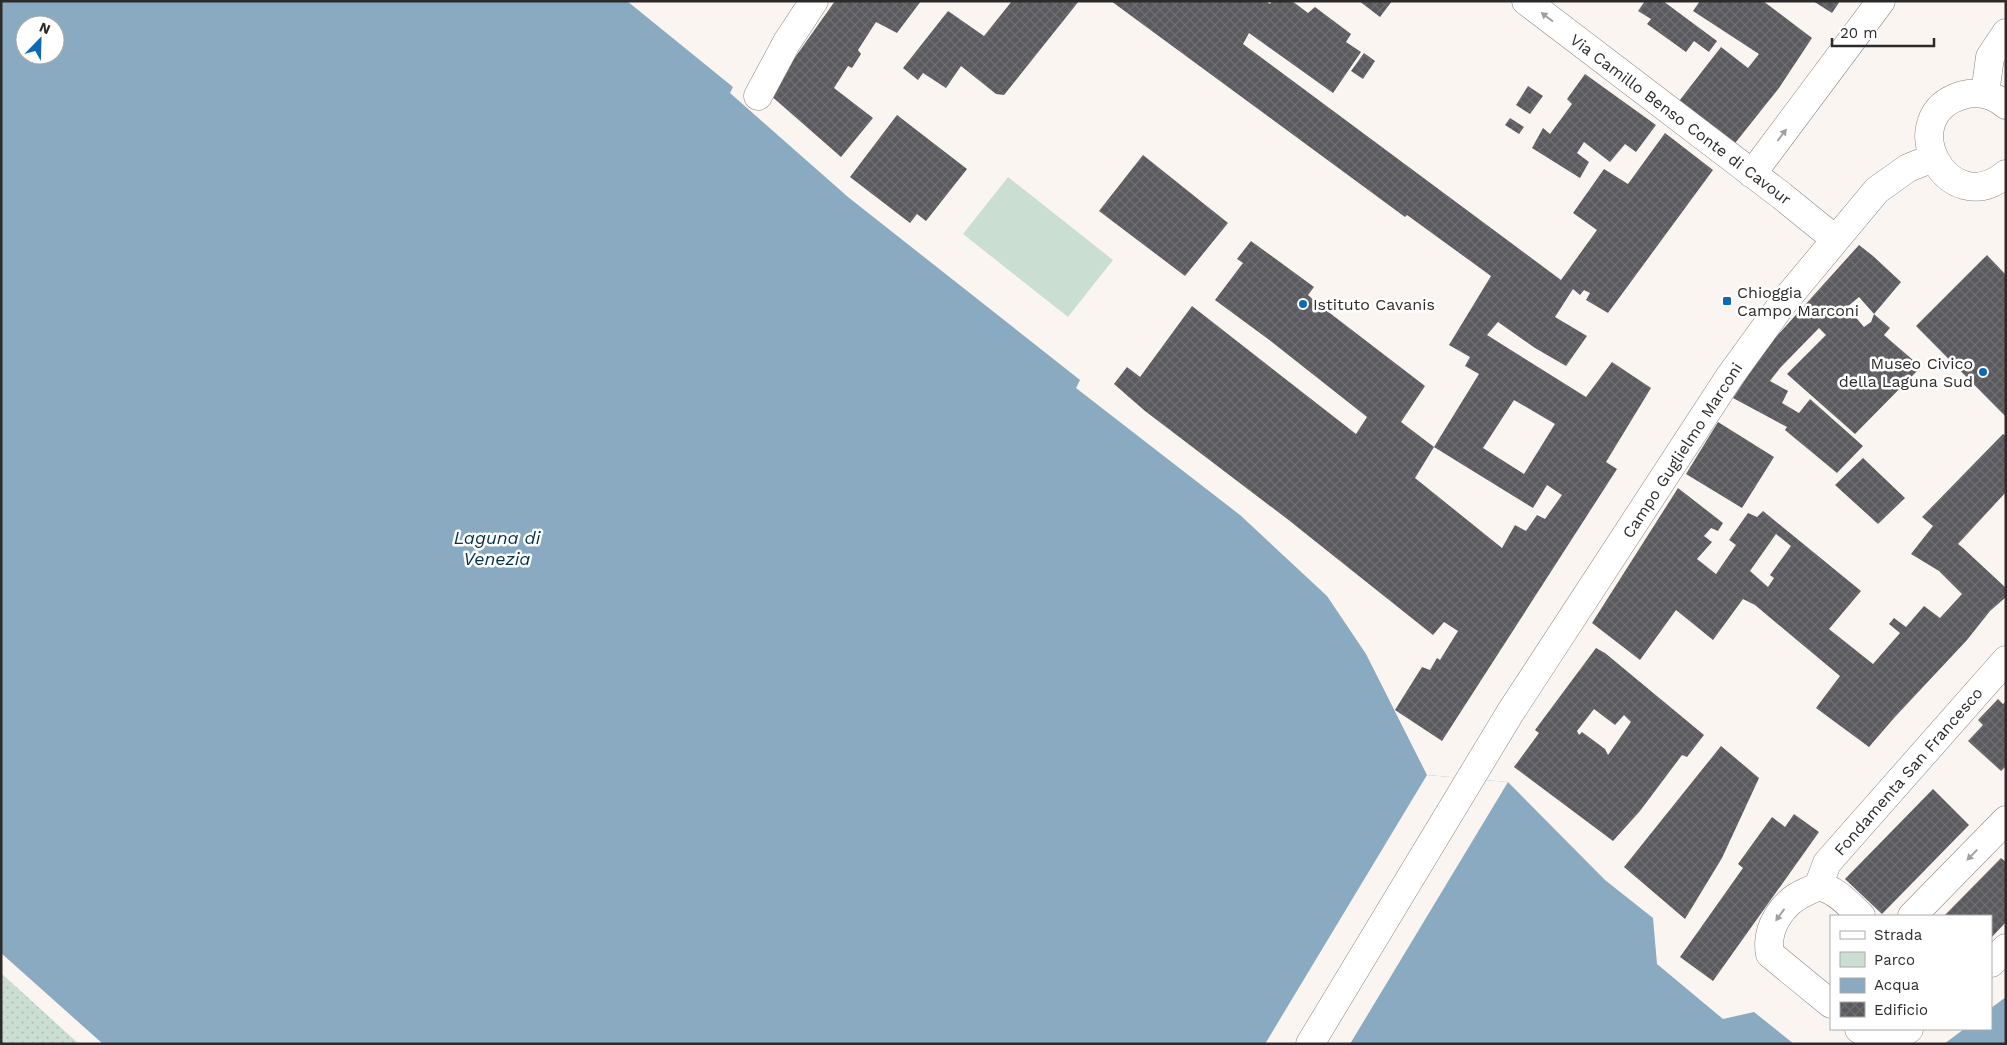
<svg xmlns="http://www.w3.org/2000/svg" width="2007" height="1045" font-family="'Work Sans',sans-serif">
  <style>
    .grass { fill: url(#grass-dots) }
    .park { fill: #cadfd2 }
    .water { fill: #89aac0; fill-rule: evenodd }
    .pier { fill: #fbf5f1 }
    .building { fill: url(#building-cross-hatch); fill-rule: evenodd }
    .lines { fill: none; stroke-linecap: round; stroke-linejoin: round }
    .minor-casing { stroke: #8c8683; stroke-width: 29 }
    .tertiary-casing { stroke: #8c8683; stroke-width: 29 }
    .minor { stroke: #fff; stroke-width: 28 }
    .tertiary { stroke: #fff; stroke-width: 28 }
    .oneway { fill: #a0a09f }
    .poi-dot { fill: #0d68b5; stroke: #fff; stroke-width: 2 }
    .labels { text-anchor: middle; stroke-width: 5; stroke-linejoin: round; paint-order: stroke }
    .street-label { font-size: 16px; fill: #2d2b2a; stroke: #fff }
    .poi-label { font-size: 16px; fill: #2d2b2a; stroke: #fff; text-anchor: start }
    .water-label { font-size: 18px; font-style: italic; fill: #022e46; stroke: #fff }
  </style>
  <defs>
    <pattern id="grass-dots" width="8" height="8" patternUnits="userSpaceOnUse" patternTransform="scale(1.25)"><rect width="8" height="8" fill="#cadfd2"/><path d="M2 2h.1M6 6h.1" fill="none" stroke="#aec0b4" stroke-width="1.8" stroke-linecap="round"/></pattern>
    <pattern id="building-cross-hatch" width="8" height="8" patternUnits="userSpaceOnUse" patternTransform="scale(1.25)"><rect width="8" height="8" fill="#5b5a5f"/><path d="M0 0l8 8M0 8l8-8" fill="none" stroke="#6f6e72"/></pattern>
  </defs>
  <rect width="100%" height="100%" fill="#fbf5f1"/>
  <path class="grass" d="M 1,973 L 79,1044 L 1,1044 Z"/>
  <path class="park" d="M 1008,177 L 1113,260 L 1068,317 L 963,234 Z"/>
  <path class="water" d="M 1,1 L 627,1 L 733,87 L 730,93 L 848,197 L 1080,380 L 1076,388 L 1240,515 L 1327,596 L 1366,654 L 1427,775 L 1508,782 L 1605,880 L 1653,918 L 1657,964 L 1723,1019 L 1754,1012 L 1794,1044 L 103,1044 L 1,953 ZM 25,25 L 55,25 L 55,55 L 25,55 Z
    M 2006,997 L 2006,1044 L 1944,1044 L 1964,1029 L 1991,1029 L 1991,1008 Z"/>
  <path class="pier" d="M 1427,775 L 1508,782 L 1350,1044 L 1265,1044 Z"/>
  <path class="building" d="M 835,1 L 921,1 L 897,33 L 876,22 L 858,50 L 861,54 L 852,68 L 848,66 L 834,88 L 873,118 L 841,157 L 769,94 Z
    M 1012,1 L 1079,1 L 1004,95 L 996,94 L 961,66 L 946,88 L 923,73 L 918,80 L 903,68 L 948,11 L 984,36 Z
    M 1111,1 L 1265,1 L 1270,4 L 1272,1 L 1292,1 L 1308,13 L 1315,7 L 1351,34 L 1346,42 L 1361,52 L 1333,93 L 1249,33 L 1243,44 L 1561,280 L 1597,230 L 1573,213 L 1604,169 L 1628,184 L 1665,133 L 1713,170 L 1608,313 L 1586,300 L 1590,293 L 1584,290 L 1580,295 L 1573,289 L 1555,317 L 1587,336 L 1566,366 L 1535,348 L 1498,322 L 1487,335 L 1586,397 L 1612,362 L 1651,388 L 1606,462 L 1617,469 L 1442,741 L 1395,710 L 1422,667 L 1430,670 L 1437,658 L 1440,660 L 1458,631 L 1444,622 L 1433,635 L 1286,518 L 1145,411 L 1114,384 L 1127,367 L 1140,377 L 1192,306 L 1356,434 L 1367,417 L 1268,339 L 1215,300 L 1243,263 L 1237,259 L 1251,241 L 1314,287 L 1308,295 L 1318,304 L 1425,386 L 1401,422 L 1434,447 L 1479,374 L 1465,366 L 1470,357 L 1449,345 L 1491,276 L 1407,215 L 1405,217 ZM 1514,400 L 1555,424 L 1524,474 L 1483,448 ZM 1434,447 L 1533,508 L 1547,485 L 1562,495 L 1545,519 L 1537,515 L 1526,531 L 1515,525 L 1502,548 L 1415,478 Z
    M 1359,1 L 1392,1 L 1380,17 Z
    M 1645,1 L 1663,1 L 1717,41 L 1709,52 L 1694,41 L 1686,52 L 1647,24 L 1651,19 L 1638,11 Z
    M 1700,1 L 1763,1 L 1812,38 L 1779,88 L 1732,147 L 1676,105 L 1721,47 L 1748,68 L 1759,54 L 1693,11 Z
    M 1813,1 L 1840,1 L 1832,13 Z
    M 1364,53 L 1375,61 L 1363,79 L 1351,71 Z
    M 1585,74 L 1656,125 L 1636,152 L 1625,144 L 1610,162 L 1584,142 L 1577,153 L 1589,162 L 1580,178 L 1532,148 L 1543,128 L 1550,134 L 1572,104 L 1567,99 Z
    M 1528,86 L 1543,96 L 1530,114 L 1516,105 Z
    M 897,115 L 967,169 L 926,221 L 917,214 L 910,223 L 850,177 Z
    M 1510,118 L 1524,127 L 1519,134 L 1505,125 Z
    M 1143,155 L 1228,223 L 1185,276 L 1099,211 Z
    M 1859,245 L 1873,256 L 1901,282 L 1874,314 L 1859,297 L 1847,307 L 1864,327 L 1871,322 L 1874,314 L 1890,328 L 1884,335 L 1921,367 L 1855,434 L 1787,374 L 1826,335 L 1819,328 L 1780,368 L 1770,381 L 1788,391 L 1782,403 L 1799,413 L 1810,399 L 1863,446 L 1837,473 L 1785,430 L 1787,427 L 1733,398 L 1767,347 Z
    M 1987,255 L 2006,275 L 2006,417 L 1916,326 Z
    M 1718,422 L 1774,457 L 1742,508 L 1686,474 Z
    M 2003,434 L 2006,436 L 2006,492 L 1958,544 L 1963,548 L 2006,588 L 2006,597 L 1990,611 L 1967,640 L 1894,718 L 1869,747 L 1816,708 L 1840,676 L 1755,605 L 1743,599 L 1713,640 L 1676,610 L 1640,660 L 1592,623 L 1678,488 L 1723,523 L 1718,531 L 1711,528 L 1704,536 L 1712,542 L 1697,559 L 1716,574 L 1736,545 L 1729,540 L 1748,513 L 1757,517 L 1763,511 L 1861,591 L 1829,629 L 1873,664 L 1900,633 L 1889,624 L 1894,618 L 1906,627 L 1924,606 L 1940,618 L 1962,594 L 1939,571 L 1911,554 L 1933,526 L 1922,517 ZM 1776,534 L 1791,546 L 1770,575 L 1774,578 L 1768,587 L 1750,571 Z
    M 1863,458 L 1905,498 L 1878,524 L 1835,485 Z
    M 1596,648 L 1605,653 L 1704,735 L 1687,757 L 1682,755 L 1640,811 L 1613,841 L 1514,767 L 1539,733 L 1535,730 ZM 1594,709 L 1615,725 L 1624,715 L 1631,722 L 1608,755 L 1605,749 L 1582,732 L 1579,735 L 1577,731 Z
    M 1998,699 L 2003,704 L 2006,701 L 2006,766 L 2001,771 L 1968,741 L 1983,725 L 1978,720 Z
    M 1721,746 L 1759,778 L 1722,858 L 1685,919 L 1624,867 Z
    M 1933,789 L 1969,825 L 1882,914 L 1845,879 Z
    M 1794,814 L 1819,832 L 1713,981 L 1680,957 L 1743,868 L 1738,864 L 1772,817 L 1785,827 Z
    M 2001,858 L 2006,862 L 2006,922 L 1991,938 L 1991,916 L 1944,916 Z"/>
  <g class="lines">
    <g class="minor-casing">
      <path id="minor" d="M 1526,1 L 1782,196 L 1835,239
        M 758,96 L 787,42 L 814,1
        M 1752,174 L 1881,1
        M 1818,887 L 1827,863 L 2006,660
        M 1912,916 L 2006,820
        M 1991,963 L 2006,948
        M 1831,1004 L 1770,954 C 1765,929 1782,902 1806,892 C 1810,890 1816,887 1820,887 C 1836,889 1850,906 1861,916
        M 1859,1029 C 1879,1043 1888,1040 1909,1029"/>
    </g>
    <g class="tertiary-casing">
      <path id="tertiary" d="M 1985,94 L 1990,57 L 2006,33
        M 2006,105 C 1994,95 1978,91 1963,95 C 1891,116 1948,223 2006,174
        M 1310,1044 L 1510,713 L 1730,376 L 1783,303 L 1877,190 L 1908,168 L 1933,158"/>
    </g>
    <use href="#minor" class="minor"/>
    <use href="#tertiary" class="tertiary"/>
  </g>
  <defs><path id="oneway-solid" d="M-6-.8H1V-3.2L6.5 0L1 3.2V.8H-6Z" transform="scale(1.25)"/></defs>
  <g class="oneway">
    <use href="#oneway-solid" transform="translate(1547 17) rotate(-143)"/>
    <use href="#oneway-solid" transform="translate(1782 135) rotate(-53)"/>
    <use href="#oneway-solid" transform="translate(1972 855) rotate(134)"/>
    <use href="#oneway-solid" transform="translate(1780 915) rotate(126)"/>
  </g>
  <g class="poi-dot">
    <rect x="1722" y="296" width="10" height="10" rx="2.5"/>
    <circle cx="1303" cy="304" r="5"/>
    <circle cx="1983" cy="372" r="5"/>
  </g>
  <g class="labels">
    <g class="street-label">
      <text transform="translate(1681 119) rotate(37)" y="6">Via Camillo Benso Conte di Cavour</text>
      <text transform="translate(1682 450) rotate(-57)" y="6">Campo Guglielmo Marconi</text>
      <text transform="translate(1908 771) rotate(-49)" y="6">Fondamenta San Francesco</text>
    </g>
    <g class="poi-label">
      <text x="1737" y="298">Chioggia<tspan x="1737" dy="18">Campo Marconi</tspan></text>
      <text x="1313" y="310">Istituto Cavanis</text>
      <text x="1973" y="369" text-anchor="end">Museo Civico<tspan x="1973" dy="18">della Laguna Sud</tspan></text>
    </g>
    <g class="water-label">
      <text x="497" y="544">Laguna di<tspan x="497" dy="21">Venezia</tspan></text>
    </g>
  </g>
  <rect width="2007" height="1045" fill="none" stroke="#2d2b2a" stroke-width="5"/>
  <rect x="1830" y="915" width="162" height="115" fill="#ffffff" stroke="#abaaaa"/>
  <rect x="1840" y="931" width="25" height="8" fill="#ffffff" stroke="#abaaaa"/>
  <text x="1874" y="940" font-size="15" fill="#2d2b2a">Strada</text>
  <rect x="1840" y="952" width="25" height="15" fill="#cadfd2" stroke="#abaaaa"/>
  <text x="1874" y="965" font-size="15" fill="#2d2b2a">Parco</text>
  <rect x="1840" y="978" width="25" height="15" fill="#89aac0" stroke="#abaaaa"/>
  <text x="1874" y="990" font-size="15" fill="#2d2b2a">Acqua</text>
  <rect x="1840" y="1002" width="25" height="15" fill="url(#building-cross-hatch)" stroke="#abaaaa"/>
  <text x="1874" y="1015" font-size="15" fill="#2d2b2a">Edificio</text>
  <g transform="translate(40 40) rotate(23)"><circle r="24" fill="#ffffff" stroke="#abaaaa"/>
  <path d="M0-4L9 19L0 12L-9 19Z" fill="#0d68b5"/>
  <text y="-8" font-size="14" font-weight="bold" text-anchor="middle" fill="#2d2b2a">N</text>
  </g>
  <path d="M1832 38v8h102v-8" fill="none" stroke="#2d2b2a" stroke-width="2.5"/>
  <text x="1840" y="38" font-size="15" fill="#2d2b2a" stroke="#ffffff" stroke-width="4" paint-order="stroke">20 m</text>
</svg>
